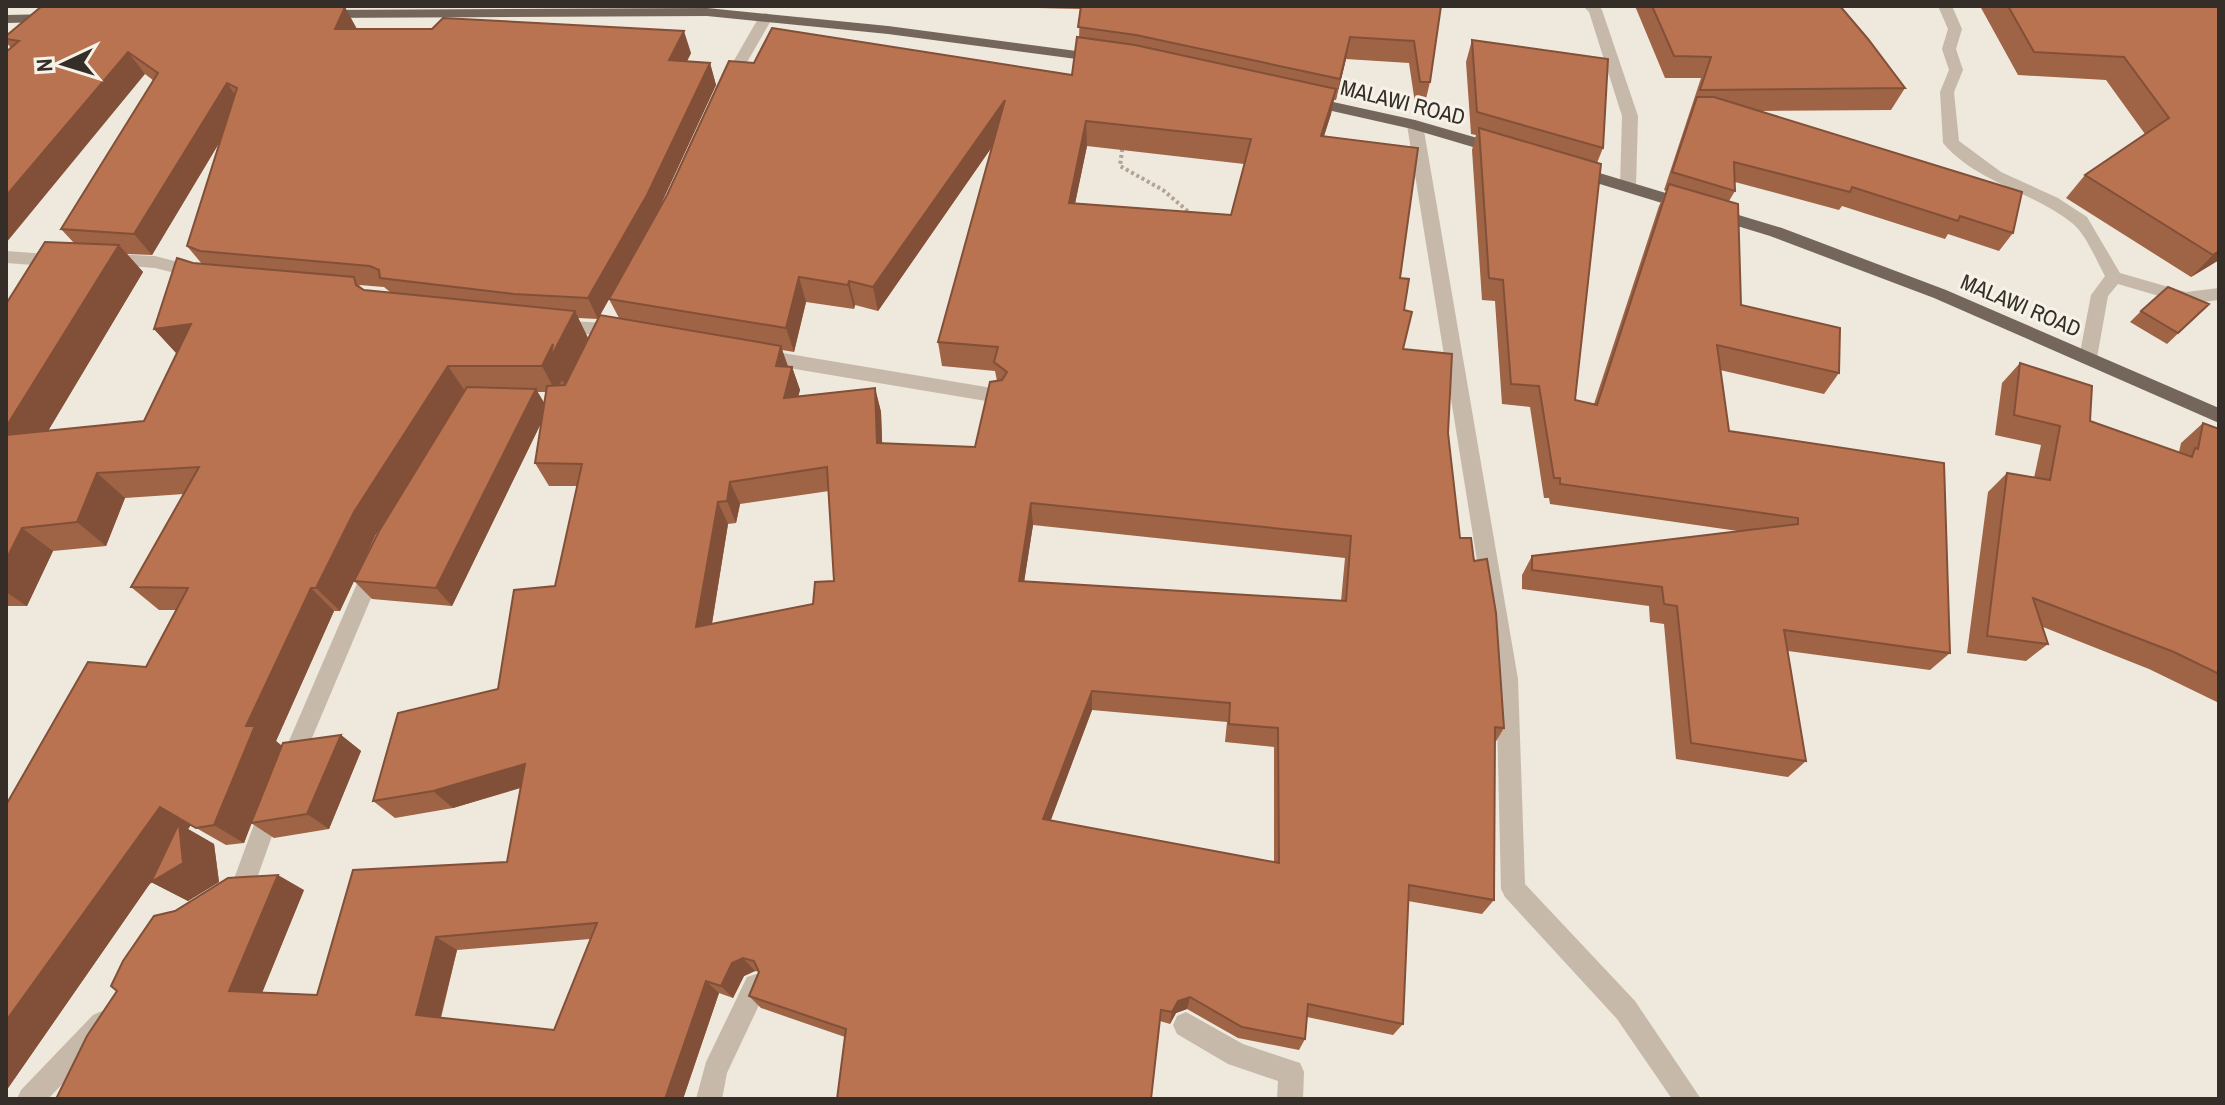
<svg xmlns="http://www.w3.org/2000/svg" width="2225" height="1105" font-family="'Archivo Narrow',sans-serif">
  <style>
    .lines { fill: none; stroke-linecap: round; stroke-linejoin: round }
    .path { stroke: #b1a394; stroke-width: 4; stroke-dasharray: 3 3; stroke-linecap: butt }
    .minor { fill: #c6b9a9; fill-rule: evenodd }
    .primary { fill: #74665b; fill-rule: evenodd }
    .wall { fill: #9f6345; fill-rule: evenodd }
    .shaded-wall { fill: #825038 }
    .building { fill: #b97350; stroke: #825038; stroke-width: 2; fill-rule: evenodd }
    .labels { text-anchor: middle; stroke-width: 6; stroke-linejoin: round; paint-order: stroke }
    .far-street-label { font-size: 22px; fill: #342d28; stroke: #f7f2e8 }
  </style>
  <rect width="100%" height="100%" fill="#efe8dc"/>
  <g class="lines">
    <path class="path" d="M 1123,143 L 1120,166 L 1163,190 L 1191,214"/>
    <path class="minor" d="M 1583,6 L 1599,6 L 1602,10 L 1638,116 L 1636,186 L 1628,191 L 1620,186 L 1622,116 L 1589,12 Z
      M 1938,6 L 1952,6 L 1962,29 L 1956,49 L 1963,70 L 1954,92 L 1959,141 L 2001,172 L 2058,198 L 2087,217 L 2120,273 L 2186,292 L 2219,288 L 2219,300 L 2186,304 L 2118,284 L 2108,296 L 2097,358 L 2094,363 L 2082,363 L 2079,358 L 2091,295 L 2105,276 C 2096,260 2086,234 2072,223 C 2032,191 1977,183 1943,143 L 1940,92 L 1949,70 L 1942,49 L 1948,29 Z
      M 766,13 L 773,17 L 735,83 L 728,88 L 723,86 L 721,83 L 759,17 Z
      M 1415,120 L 1423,125 L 1518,679 L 1525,884 L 1635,1001 L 1701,1099 L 1672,1099 L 1617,1019 L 1505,897 L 1501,889 L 1496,679 L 1407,125 Z
      M 6,251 L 61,255 L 69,261 L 61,267 L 6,263 Z
      M 109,254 L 155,256 L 205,269 L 207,273 L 199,279 L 155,268 L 103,264 L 101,260 Z
      M 556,320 L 605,323 L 614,329 L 605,347 L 599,348 L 590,342 L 594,335 L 550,330 L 547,326 L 550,322 Z
      M 759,349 L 998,389 L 1007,396 L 998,403 L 759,363 L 750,356 Z
      M 375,557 L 382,559 L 385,565 L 301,764 L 298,771 L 290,774 L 282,771 L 279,764 L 365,565 L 368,559 Z
      M 271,797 L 279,800 L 282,808 L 252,892 L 228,906 L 220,902 L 216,894 L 220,886 L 235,876 L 263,800 Z
      M 756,974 L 765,977 L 768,986 L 727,1073 L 722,1099 L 696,1099 L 706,1062 L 747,977 Z
      M 102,1011 L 111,1015 L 115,1024 L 111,1033 L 48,1099 L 17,1099 L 21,1090 L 93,1015 Z
      M 1186,1012 L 1243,1044 L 1300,1063 L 1304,1072 L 1303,1099 L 1277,1099 L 1278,1081 L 1228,1064 L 1177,1034 L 1173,1025 L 1177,1016 Z"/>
    <path class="primary" d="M 707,8 L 888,26 L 1099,54 L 1106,58 L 1099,62 L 888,34 L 707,16 L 321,18 L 314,14 L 321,10 Z
      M 6,15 L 53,14 L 60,18 L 53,22 L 6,23 Z
      M 1306,96 L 1415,120 L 1505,146 L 1508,150 L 1500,155 L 1412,129 L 1301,104 L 1301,98 Z
      M 1573,165 L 1782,228 L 1946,290 L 2219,408 L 2219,423 L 1934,298 L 1770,236 L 1567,174 L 1565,170 Z"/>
  </g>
  <path class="wall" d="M 941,6 L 1441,6 L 1430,82 L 1425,103 L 1415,103 L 1409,63 L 1346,59 L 1336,100 L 1334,100 L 1331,114 L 1324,136 L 1400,278 L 1404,310 L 1403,349 L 1448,433 L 1460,538 L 1474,561 L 1504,728 L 1495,743 L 1494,900 L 1482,914 L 1408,901 L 1403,1024 L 1393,1035 L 1307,1017 L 1305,1039 L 1299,1050 L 1238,1038 L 1187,1009 L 1176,1013 L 1170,1024 L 1160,1021 L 845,1037 L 761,1008 L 749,996 L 759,972 L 755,971 L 744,976 L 733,998 L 719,993 L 683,1099 L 56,1099 L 304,890 L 262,992 L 317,995 L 507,862 L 521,788 L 453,808 L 395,818 L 373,801 L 498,689 L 555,586 L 577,486 L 549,486 L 535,463 L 541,423 L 452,606 L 372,599 L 354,581 L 340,611 L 334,611 L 276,741 L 282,746 L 341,735 L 361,751 L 329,829 L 274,838 L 251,823 L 244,843 L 226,845 L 191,825 L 188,829 L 214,844 L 219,882 L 188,901 L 151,882 L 6,1091 L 6,805 L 146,667 L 176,610 L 159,610 L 131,587 L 184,494 L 125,498 L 106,546 L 53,551 L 27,606 L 6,606 L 6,304 L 74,243 L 61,229 L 154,81 L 145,74 L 11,48 L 6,42 L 6,36 L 357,29 L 691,53 L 687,61 L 710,63 L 716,85 L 657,213 L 754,63 L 1072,75 L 1079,38 L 1080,9 ZM 219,143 L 187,246 L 202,264 L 193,263 L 154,329 L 177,354 L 144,421 L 48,431 L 143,272 L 127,254 L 152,255 ZM 1087,146 L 1244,164 L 1231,215 L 1075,203 ZM 992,147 L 938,342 L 942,366 L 995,371 L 997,381 L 975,447 L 882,443 L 881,412 L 875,388 L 798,396 L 800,390 L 792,367 L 788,366 L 782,350 L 794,352 L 806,302 L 854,309 L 855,305 L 878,311 ZM 359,285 L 384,287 L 390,292 L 364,290 ZM 609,299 L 619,318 L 600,315 ZM 578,318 L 598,319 L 588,338 ZM 537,392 L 546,392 L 544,404 ZM 829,491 L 834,581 L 813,604 L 712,624 L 728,524 L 736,523 L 740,504 ZM 393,508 L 360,569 L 375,536 ZM 1033,525 L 1345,558 L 1341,601 L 1024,581 ZM 1092,710 L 1227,722 L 1225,742 L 1274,747 L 1274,862 L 1050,821 ZM 590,939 L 554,1030 L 441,1018 L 457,950 Z
    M 1635,6 L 1840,6 L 1905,88 L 1891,110 L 1760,111 L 2013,233 L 1999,251 L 1948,234 L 1945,239 L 1842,206 L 1839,210 L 1735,182 L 1735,191 L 1729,201 L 1741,305 L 1839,373 L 1824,394 L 1720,370 L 1729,431 L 1950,653 L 1930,670 L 1788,651 L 1806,761 L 1788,777 L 1676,759 L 1664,624 L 1650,622 L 1649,606 L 1522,589 L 1522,575 L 1532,556 L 1738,531 L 1550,504 L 1549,498 L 1544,498 L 1530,407 L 1502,404 L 1495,301 L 1482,300 L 1472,150 L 1476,135 L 1471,134 L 1466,62 L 1472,40 L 1603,148 L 1597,163 L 1575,400 L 1594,404 L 1659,206 L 1666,191 L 1664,190 L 1701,78 L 1665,78 Z
    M 1980,6 L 2219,6 L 2219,260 L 2191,277 L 2066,198 L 2085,175 L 2145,134 L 2106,80 L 2018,75 Z
    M 2209,304 L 2167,344 L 2130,322 L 2141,311 Z
    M 2020,363 L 2090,421 L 2179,452 L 2181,443 L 2203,423 L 2219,429 L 2219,703 L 2149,669 L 2043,627 L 2048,644 L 2026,661 L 1967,653 L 1988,492 L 2007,473 L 2034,478 L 2041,445 L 1995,435 L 2002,383 Z"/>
  <path class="shaded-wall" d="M 345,7 L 357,29 L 335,29 Z
    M 684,31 L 691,53 L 677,82 L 669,60 Z
    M 1350,37 L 1346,59 L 1336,100 L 1340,79 Z
    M 128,52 L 145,74 L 6,243 L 6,196 Z
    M 710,63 L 716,85 L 655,217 L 598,319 L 588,298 Z
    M 227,83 L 242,105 L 152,255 L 134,234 Z
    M 1336,89 L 1331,114 L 1316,161 L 1321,136 Z
    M 1005,100 L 1007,125 L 878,311 L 873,287 Z
    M 1086,121 L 1087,146 L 1070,228 L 1069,203 Z
    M 119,245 L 143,272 L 30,461 L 6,440 L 6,427 Z
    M 2219,251 L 2219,260 L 2191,277 L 2213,255 Z
    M 799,277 L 806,302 L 794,352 L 786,328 Z
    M 849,281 L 855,305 L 854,309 L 848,285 Z
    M 575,311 L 588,338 L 565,385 L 562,380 L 556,392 L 542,366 L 553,344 Z
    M 191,324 L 178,355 L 154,329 Z
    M 781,346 L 789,370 L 776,366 Z
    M 448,366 L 465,391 L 375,536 L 340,611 L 316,588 L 354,512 Z
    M 792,367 L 800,390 L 792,421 L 784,398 Z
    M 875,388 L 881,412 L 883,466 L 877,443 Z
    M 536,389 L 548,409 L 452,606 L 436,588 Z
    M 97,473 L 125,498 L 106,546 L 77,522 Z
    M 730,482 L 740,504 L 736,523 L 727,501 Z
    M 718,502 L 728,524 L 708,647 L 696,627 Z
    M 1031,503 L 1033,525 L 1021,602 L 1019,581 Z
    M 22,528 L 53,551 L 27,606 L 6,592 L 6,560 Z
    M 311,588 L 334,611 L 276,741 L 282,746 L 244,843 L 214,825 L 246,726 Z
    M 1092,691 L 1092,710 L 1045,836 L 1043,819 Z
    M 341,735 L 361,751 L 329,829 L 307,814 Z
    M 525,764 L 542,781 L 453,808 L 433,791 Z
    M 160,807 L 191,825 L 188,829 L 214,844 L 219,882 L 188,901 L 151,882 L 6,1091 L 6,1021 Z
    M 278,875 L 304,890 L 258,1003 L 229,991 Z
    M 436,937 L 457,950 L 438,1027 L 416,1015 Z
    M 743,958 L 755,971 L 744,976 L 733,998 L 721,986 L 732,963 Z
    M 706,981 L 719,993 L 683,1099 L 665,1099 Z
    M 1190,997 L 1187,1009 L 1176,1013 L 1170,1024 L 1172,1012 L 1178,1001 Z"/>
  <path class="building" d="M 42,6 L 345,7 L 335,29 L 432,29 L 443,18 L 684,31 L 669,60 L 710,63 L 647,195 L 588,298 L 514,294 L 380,278 L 379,270 L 370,266 L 200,251 L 187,246 L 237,88 L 227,83 L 134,234 L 61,229 L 158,73 L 128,52 L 6,196 L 6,52 L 19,41 L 6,39 L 6,36 Z
    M 1081,6 L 1441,6 L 1430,82 L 1420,82 L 1414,41 L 1350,37 L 1340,79 L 1136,35 L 1078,27 Z
    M 1652,6 L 1840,6 L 1868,39 L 1905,88 L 1700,90 L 1711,57 L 1674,56 Z
    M 2008,6 L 2219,6 L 2219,251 L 2213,255 L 2085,175 L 2169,118 L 2124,57 L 2034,52 Z
    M 772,28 L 1072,75 L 1077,37 L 1135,45 L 1336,89 L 1321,136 L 1418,148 L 1400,278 L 1409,279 L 1404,310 L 1412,312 L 1403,349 L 1452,354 L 1448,433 L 1460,538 L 1471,538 L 1474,561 L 1487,559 L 1496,613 L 1504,728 L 1495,727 L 1494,900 L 1409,885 L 1403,1024 L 1308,1004 L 1305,1039 L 1242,1027 L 1190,997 L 1178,1001 L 1172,1012 L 1161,1010 L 1151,1099 L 837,1099 L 846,1029 L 749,996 L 759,972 L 754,961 L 743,958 L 732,963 L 721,986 L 706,981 L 665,1099 L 56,1099 L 87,1036 L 117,991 L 111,986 L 123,961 L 154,916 L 175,911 L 228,878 L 278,875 L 229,991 L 317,995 L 353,870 L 507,862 L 525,764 L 433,791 L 373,801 L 398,713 L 498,689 L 514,590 L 555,586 L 582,464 L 535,463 L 547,386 L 565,385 L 600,315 L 781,346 L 776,366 L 792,367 L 784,398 L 875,388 L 877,443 L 975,447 L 990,382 L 1002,380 L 1007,372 L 994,362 L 998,347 L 938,342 L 1005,100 L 873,287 L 849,281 L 848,285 L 799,277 L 786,328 L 609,299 L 667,195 L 729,61 L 754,63 ZM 1086,121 L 1251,139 L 1231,215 L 1069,203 ZM 827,467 L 834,581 L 815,582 L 813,604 L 696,627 L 718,502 L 727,501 L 730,482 ZM 1031,503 L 1351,536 L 1346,601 L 1019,581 ZM 1092,691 L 1230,703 L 1229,724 L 1278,728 L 1279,863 L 1043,819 ZM 597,923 L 554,1030 L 416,1015 L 436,937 Z
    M 1472,40 L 1608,59 L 1603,148 L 1477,112 Z
    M 1697,97 L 1714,97 L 2022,192 L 2013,233 L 1960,216 L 1958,221 L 1852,187 L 1850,192 L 1734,162 L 1735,191 L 1672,172 Z
    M 1479,128 L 1601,164 L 1575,400 L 1597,405 L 1669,184 L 1738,204 L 1741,305 L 1840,328 L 1839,373 L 1717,345 L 1729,431 L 1944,463 L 1950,653 L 1784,630 L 1806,761 L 1691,743 L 1677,606 L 1664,604 L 1662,587 L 1532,570 L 1532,556 L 1798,524 L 1798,518 L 1560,484 L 1560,478 L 1554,478 L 1539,386 L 1511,384 L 1503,280 L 1489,278 Z
    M 45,242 L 119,245 L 6,427 L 6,304 Z
    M 177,258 L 193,263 L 354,277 L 356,285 L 364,290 L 575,311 L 550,359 L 553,344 L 542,366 L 448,366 L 354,512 L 316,588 L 311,588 L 246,726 L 255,726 L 214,825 L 196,828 L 160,807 L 6,1021 L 6,805 L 88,662 L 146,667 L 188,588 L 131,587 L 199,467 L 97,473 L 77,522 L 22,528 L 6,560 L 6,435 L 144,421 L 191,324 L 154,329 Z
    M 2168,287 L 2209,304 L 2178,333 L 2141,311 Z
    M 2020,363 L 2092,386 L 2090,421 L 2192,457 L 2195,448 L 2198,449 L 2203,423 L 2219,429 L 2219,674 L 2174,652 L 2033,598 L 2048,644 L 1987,636 L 2007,473 L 2050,480 L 2060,426 L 2014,415 Z
    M 467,387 L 536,389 L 436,588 L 354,581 L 379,531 Z
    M 341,735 L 307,814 L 251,823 L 283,743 Z
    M 179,823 L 183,863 L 151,882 Z"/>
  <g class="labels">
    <g class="far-street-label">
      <text transform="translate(1403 102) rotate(14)" y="8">MALAWI ROAD</text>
      <text transform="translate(2021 305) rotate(23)" y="8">MALAWI ROAD</text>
    </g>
  </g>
  <rect width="2225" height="1105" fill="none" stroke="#342d28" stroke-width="16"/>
  <g transform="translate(64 64) rotate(266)" stroke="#f7f2e8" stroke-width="6" paint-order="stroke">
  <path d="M0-6L14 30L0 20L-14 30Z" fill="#342d28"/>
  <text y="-12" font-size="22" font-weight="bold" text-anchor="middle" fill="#342d28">N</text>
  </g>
</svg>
